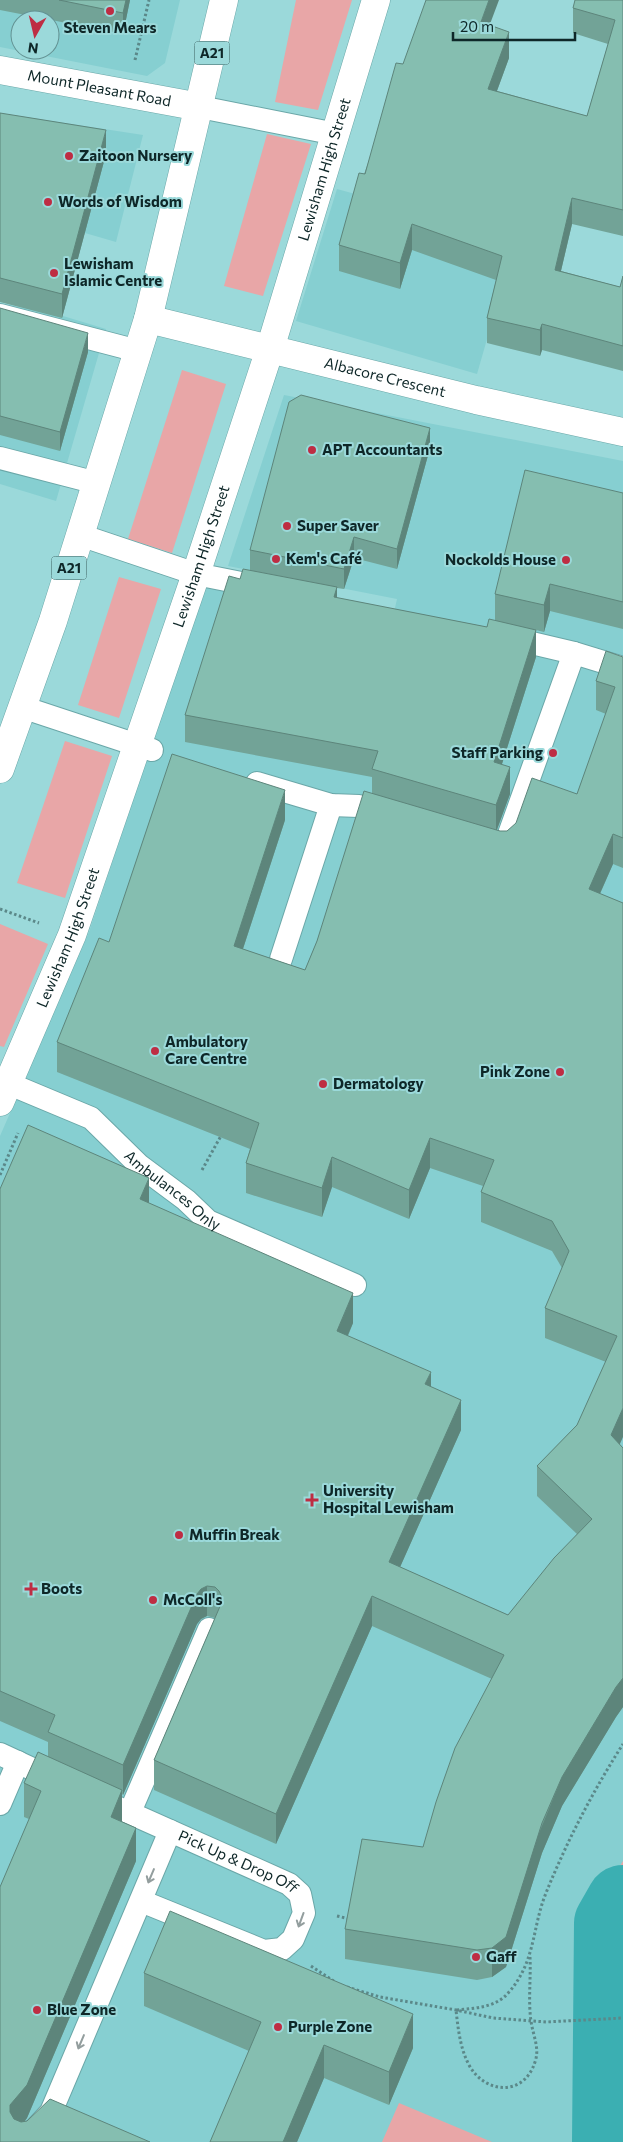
<svg xmlns="http://www.w3.org/2000/svg" width="623" height="2142" font-family="Commissioner,sans-serif">
  <style>
    .built { fill: #86cfd1; fill-rule: evenodd }
    .green { fill: #e8a6a7 }
    .lines { fill: none; stroke-linecap: round; stroke-linejoin: round }
    .river { stroke: #3bafb2; stroke-width: 74 }
    .service-casing { stroke: #6aa7a8; stroke-width: 24 }
    .pedestrian-casing { stroke: #6aa7a8; stroke-width: 29 }
    .minor-casing { stroke: #6aa7a8; stroke-width: 29 }
    .trunk-casing { stroke: #6aa7a8; stroke-width: 29 }
    .path { stroke: #5b8889; stroke-width: 3; stroke-dasharray: 2.5 2.5; stroke-linecap: butt }
    .service { stroke: #fff; stroke-width: 22 }
    .pedestrian { stroke: #fff; stroke-width: 28 }
    .minor { stroke: #fff; stroke-width: 28 }
    .trunk { stroke: #fff; stroke-width: 28 }
    .wall { fill: #72a397 }
    .shaded-wall { fill: #5d857b }
    .building { fill: #85beb0; stroke: #5d857b }
    .oneway { stroke: #939e9e }
    .poi-dot { fill: #be2d43; stroke: #9bd9da; stroke-width: 2 }
    .labels { text-anchor: middle; stroke-width: 4; stroke-linejoin: round; paint-order: stroke }
    .shield { fill: #9bd9da; stroke: #385c5d; stroke-width: 1 }
    .shield-label { font-size: 14px; font-weight: bold; fill: #0e2728 }
    .poi-label { font-size: 15px; font-weight: bold; fill: #0e2728; stroke: #9bd9da; text-anchor: start }
    .street-label { font-size: 15px; fill: #0e2728; stroke: #9bd9da }
  </style>
  <rect width="100%" height="100%" fill="#9bd9da"/>
  <path class="built" d="M 0,0 L 180,0 L 165,63 L 147,76 L 0,47 ZM 20,20 L 50,20 L 50,50 L 20,50 Z
    M 0,113 L 143,135 L 116,242 L 85,233 L 0,214 Z
    M 337,189 L 516,238 L 477,374 L 296,321 Z
    M 0,303 L 63,316 L 106,329 L 56,501 L 0,484 Z
    M 284,395 L 623,461 L 623,1863 L 593,1915 L 582,2142 L 0,2142 L 0,1136 L 89,932 L 205,585 L 392,621 L 397,599 L 228,566 Z"/>
  <path class="green" d="M 296,0 L 352,0 L 318,110 L 275,102 Z
    M 267,134 L 311,144 L 263,296 L 224,286 Z
    M 182,370 L 226,384 L 172,553 L 128,539 Z
    M 119,577 L 161,589 L 119,718 L 78,705 Z
    M 65,741 L 112,756 L 65,898 L 17,883 Z
    M 0,924 L 48,944 L 4,1047 L 0,1046 Z
    M 623,1861 L 623,1992 L 604,1980 L 598,1962 L 592,1914 Z
    M 623,2028 L 623,2142 L 583,2142 L 592,2032 Z
    M 399,2103 L 492,2142 L 382,2142 Z"/>
  <g class="lines">
    <path class="river" d="M 609,2142 L 611,1923 L 623,1902"/>
    <g class="service-casing">
      <g id="service">
        <path d="M 200,107 L 336,134"/>
        <path d="M 0,315 L 138,351"/>
        <path d="M 0,458 L 97,483"/>
        <path d="M 80,535 L 196,574 L 256,586"/>
        <path d="M 506,637 L 574,653 L 623,668"/>
        <path d="M 22,707 L 152,750"/>
        <path d="M 257,783 L 331,805 L 359,806 L 388,814"/>
        <path d="M 498,846 L 504,848 L 574,653"/>
        <path d="M 281,959 L 331,805"/>
        <path id="s1" d="M 0,1080 L 91,1118 L 139,1165 L 186,1200 L 208,1221 L 355,1285"/>
        <path d="M 0,1754 L 58,1781"/>
        <path id="s2" d="M 94,1797 L 289,1884 L 300,1894 L 304,1913 L 293,1939 L 282,1949 L 264,1951 L 141,1901"/>
        <path d="M 0,1804 L 18,1762"/>
        <path d="M 130,1812 L 209,1629"/>
        <path d="M 23,2142 L 51,2112 L 170,1831"/>
      </g>
    </g>
    <g class="pedestrian-casing">
      <g id="pedestrian">
        <path id="s3" d="M 0,1102 L 72,935 L 196,574 L 270,349 L 376,0"/>
      </g>
    </g>
    <g class="minor-casing">
      <g id="minor">
        <path id="s4" d="M 0,70 L 200,107"/>
        <path id="s5" d="M 148,319 L 476,400 L 623,432"/>
      </g>
    </g>
    <g class="trunk-casing">
      <path id="trunk" d="M 0,769 L 53,621 L 148,319 L 224,0"/>
    </g>
    <path class="path" d="M 135,60 L 149,0
      M 0,909 L 39,923
      M 202,1170 L 222,1134
      M 0,1175 L 18,1133
      M 337,1916 L 350,1919
      M 530,1957 C 531,1978 528,2001 531,2021 C 533,2036 540,2048 535,2062 C 524,2097 485,2094 469,2065 C 460,2048 458,2028 456,2010 C 475,2008 496,2008 509,1992 C 536,1961 532,1927 546,1893 C 567,1841 593,1791 623,1744
      M 311,1966 L 335,1982
      M 347,1987 L 380,1997 L 456,2010 L 493,2018 L 546,2022 L 623,2018"/>
    <use href="#service" class="service"/>
    <use href="#pedestrian" class="pedestrian"/>
    <use href="#minor" class="minor"/>
    <use href="#trunk" class="trunk"/>
  </g>
  <path class="wall" d="M 0,0 L 130,0 L 123,34 L 0,10 Z
    M 623,0 L 623,236 L 572,224 L 561,271 L 620,287 L 623,276 L 623,371 L 542,350 L 540,356 L 487,343 L 487,318 L 496,280 L 412,250 L 400,289 L 339,271 L 339,245 L 403,64 L 489,25 L 509,58 L 497,91 L 587,116 L 608,44 L 573,33 L 573,8 Z
    M 0,113 L 106,154 L 62,318 L 0,302 Z
    M 0,308 L 88,352 L 60,451 L 0,435 Z
    M 430,448 L 397,569 L 354,558 L 344,589 L 337,588 L 337,598 L 487,627 L 495,621 L 495,594 L 623,493 L 623,629 L 550,611 L 544,632 L 536,630 L 536,657 L 502,764 L 510,794 L 497,830 L 500,831 L 507,831 L 577,794 L 606,714 L 596,710 L 596,681 L 623,657 L 623,868 L 613,864 L 600,894 L 623,903 L 620,1445 L 623,1448 L 623,1707 L 616,1717 L 562,1806 L 542,1853 L 506,1967 L 492,1977 L 477,1980 L 345,1959 L 345,1929 L 423,1847 L 492,1679 L 372,1626 L 276,1844 L 154,1790 L 154,1760 L 215,1618 L 207,1616 L 201,1619 L 197,1624 L 123,1795 L 122,1794 L 122,1822 L 136,1861 L 27,2118 L 25,2121 L 150,2142 L 0,2142 L 29,1819 L 24,1817 L 24,1783 L 48,1757 L 48,1742 L 0,1721 L 0,1189 L 149,1203 L 353,1323 L 348,1336 L 431,1387 L 461,1430 L 400,1567 L 508,1615 L 577,1534 L 537,1496 L 537,1466 L 577,1425 L 606,1362 L 545,1338 L 545,1308 L 562,1268 L 552,1251 L 481,1222 L 481,1192 L 483,1186 L 430,1168 L 409,1219 L 332,1187 L 322,1217 L 246,1193 L 246,1163 L 250,1149 L 57,1072 L 57,1042 L 109,942 L 285,820 L 243,949 L 305,970 L 317,941 L 372,794 L 372,777 L 185,742 L 185,715 L 240,579 L 250,571 L 250,550 Z
    M 144,1973 L 413,2048 L 389,2105 L 324,2078 L 297,2142 L 210,2142 L 249,2051 L 144,2006 Z"/>
  <path class="shaded-wall" d="M 126,0 L 130,0 L 123,34 L 123,13 Z
    M 489,0 L 499,0 L 481,48 L 481,22 Z
    M 509,32 L 509,58 L 488,115 L 488,89 Z
    M 106,130 L 106,154 L 62,318 L 62,294 Z
    M 572,198 L 572,224 L 555,296 L 555,270 Z
    M 412,224 L 412,250 L 400,289 L 400,263 Z
    M 542,324 L 542,350 L 540,356 L 540,330 Z
    M 88,333 L 88,352 L 60,451 L 60,432 Z
    M 430,428 L 430,448 L 397,569 L 397,549 Z
    M 354,537 L 354,558 L 344,589 L 344,569 Z
    M 550,584 L 550,611 L 544,632 L 544,605 Z
    M 337,587 L 337,615 L 334,597 Z
    M 536,630 L 536,657 L 494,789 L 494,762 Z
    M 510,767 L 510,794 L 496,832 L 496,805 Z
    M 285,790 L 285,820 L 234,976 L 234,946 Z
    M 613,834 L 613,864 L 589,918 L 589,889 Z
    M 430,1138 L 430,1168 L 409,1219 L 409,1190 Z
    M 332,1157 L 332,1187 L 322,1217 L 322,1188 Z
    M 149,1178 L 149,1208 L 140,1199 Z
    M 353,1293 L 353,1323 L 337,1360 L 337,1331 Z
    M 431,1372 L 431,1402 L 425,1384 Z
    M 461,1400 L 461,1430 L 389,1592 L 389,1562 Z
    M 623,1408 L 623,1437 L 611,1464 L 611,1435 Z
    M 207,1586 L 207,1616 L 201,1619 L 197,1624 L 123,1795 L 123,1765 L 197,1594 L 201,1589 Z
    M 372,1596 L 372,1626 L 276,1844 L 276,1814 Z
    M 623,1678 L 623,1707 L 616,1717 L 562,1806 L 542,1853 L 506,1967 L 492,1977 L 492,1948 L 562,1777 L 616,1687 Z
    M 122,1790 L 122,1823 L 111,1817 Z
    M 136,1828 L 136,1861 L 27,2118 L 10,2139 L 10,2105 Z
    M 413,2014 L 413,2048 L 389,2105 L 389,2072 Z
    M 324,2045 L 324,2078 L 297,2142 L 283,2142 Z"/>
  <path class="building" d="M 59,0 L 126,0 L 123,13 Z
    M 426,0 L 489,0 L 481,22 L 509,32 L 488,89 L 587,116 L 615,20 L 573,8 L 575,0 L 623,0 L 623,210 L 572,198 L 555,270 L 620,287 L 623,276 L 623,346 L 542,324 L 540,330 L 487,318 L 502,256 L 412,224 L 400,263 L 339,245 L 359,173 L 365,174 L 396,63 L 403,64 Z
    M 0,113 L 106,130 L 62,294 L 0,278 Z
    M 0,308 L 88,333 L 60,432 L 0,416 Z
    M 301,395 L 430,428 L 397,549 L 354,537 L 344,569 L 250,550 L 289,402 Z
    M 525,470 L 623,493 L 623,602 L 550,584 L 544,605 L 495,594 Z
    M 243,569 L 337,587 L 334,597 L 487,627 L 489,619 L 536,630 L 494,762 L 510,767 L 496,805 L 372,769 L 378,751 L 185,715 L 229,576 L 240,579 Z
    M 606,651 L 623,657 L 623,838 L 613,834 L 589,889 L 623,903 L 623,1408 L 611,1435 L 623,1448 L 623,1678 L 616,1687 L 562,1777 L 542,1823 L 506,1937 L 492,1948 L 477,1950 L 345,1929 L 362,1839 L 423,1847 L 436,1802 L 455,1748 L 504,1655 L 372,1596 L 276,1814 L 154,1760 L 221,1604 L 222,1597 L 219,1591 L 215,1587 L 207,1586 L 201,1589 L 197,1594 L 123,1765 L 48,1732 L 55,1715 L 0,1691 L 0,1189 L 28,1125 L 149,1178 L 140,1199 L 353,1293 L 337,1331 L 431,1372 L 425,1384 L 461,1400 L 389,1562 L 508,1615 L 554,1558 L 592,1519 L 537,1466 L 577,1425 L 617,1336 L 545,1308 L 569,1251 L 552,1221 L 481,1192 L 494,1160 L 430,1138 L 409,1190 L 332,1157 L 322,1188 L 246,1163 L 259,1123 L 57,1042 L 99,938 L 109,942 L 172,754 L 285,790 L 234,946 L 305,970 L 317,941 L 364,791 L 500,831 L 507,831 L 516,823 L 532,778 L 577,794 L 615,687 L 596,681 Z
    M 38,1752 L 122,1790 L 111,1817 L 136,1828 L 27,2085 L 10,2105 L 10,2112 L 14,2119 L 21,2122 L 27,2121 L 50,2099 L 150,2142 L 0,2142 L 0,1887 L 41,1791 L 24,1783 Z
    M 170,1911 L 413,2014 L 389,2072 L 324,2045 L 283,2142 L 210,2142 L 261,2022 L 144,1973 Z"/>
  <defs><path id="oneway-shaft" d="M-6 0H5M1.5-3L5.5 0L1.5 3" fill="none" stroke-width="1.6" stroke-linecap="round" stroke-linejoin="round" transform="scale(1.25)"/></defs>
  <g class="oneway">
    <use href="#oneway-shaft" transform="translate(151 1876) rotate(113)"/>
    <use href="#oneway-shaft" transform="translate(301 1920) rotate(110)"/>
    <use href="#oneway-shaft" transform="translate(81 2042) rotate(113)"/>
  </g>
  <g class="poi-dot">
    <circle cx="110" cy="11" r="5"/>
    <circle cx="69" cy="156" r="5"/>
    <circle cx="48" cy="202" r="5"/>
    <circle cx="54" cy="273" r="5"/>
    <circle cx="312" cy="450" r="5"/>
    <circle cx="287" cy="526" r="5"/>
    <circle cx="276" cy="559" r="5"/>
    <circle cx="566" cy="560" r="5"/>
    <circle cx="553" cy="753" r="5"/>
    <circle cx="155" cy="1051" r="5"/>
    <circle cx="560" cy="1072" r="5"/>
    <circle cx="323" cy="1084" r="5"/>
    <path d="M309.5 1492.5h5v5h5v5h-5v5h-5v-5h-5v-5h5z"/>
    <circle cx="179" cy="1535" r="5"/>
    <path d="M28.5 1581.5h5v5h5v5h-5v5h-5v-5h-5v-5h5z"/>
    <circle cx="153" cy="1600" r="5"/>
    <circle cx="476" cy="1957" r="5"/>
    <circle cx="37" cy="2010" r="5"/>
    <circle cx="278" cy="2027" r="5"/>
  </g>
  <g class="labels">
    <g class="shield">
      <rect x="194.5" y="41.5" width="35" height="23" rx="4"/>
      <rect x="51.5" y="556.5" width="35" height="23" rx="4"/>
    </g>
    <g class="shield-label">
      <text x="212" y="58">A21</text>
      <text x="69" y="573">A21</text>
    </g>
    <g class="poi-label">
      <text x="110" y="33" text-anchor="middle">Steven Mears</text>
      <text x="79" y="161">Zaitoon Nursery</text>
      <text x="58" y="207">Words of Wisdom</text>
      <text x="64" y="269">Lewisham<tspan x="64" dy="17">Islamic Centre</tspan></text>
      <text x="322" y="455">APT Accountants</text>
      <text x="297" y="531">Super Saver</text>
      <text x="286" y="564">Kem's Café</text>
      <text x="556" y="565" text-anchor="end">Nockolds House</text>
      <text x="543" y="758" text-anchor="end">Staff Parking</text>
      <text x="165" y="1047">Ambulatory<tspan x="165" dy="17">Care Centre</tspan></text>
      <text x="550" y="1077" text-anchor="end">Pink Zone</text>
      <text x="333" y="1089">Dermatology</text>
      <text x="323" y="1496">University<tspan x="323" dy="17">Hospital Lewisham</tspan></text>
      <text x="189" y="1540">Muffin Break</text>
      <text x="41" y="1594">Boots</text>
      <text x="163" y="1605">McColl's</text>
      <text x="486" y="1962">Gaff</text>
      <text x="47" y="2015">Blue Zone</text>
      <text x="288" y="2032">Purple Zone</text>
    </g>
    <g class="street-label">
      <text dy="5" stroke="none"><textPath href="#s4" startOffset="101">Mount Pleasant Road</textPath></text>
      <text dy="5" stroke="none"><textPath href="#s3" startOffset="988">Lewisham High Street</textPath></text>
      <text dy="5" stroke="none"><textPath href="#s5" startOffset="244">Albacore Crescent</textPath></text>
      <text dy="5" stroke="none"><textPath href="#s3" startOffset="582">Lewisham High Street</textPath></text>
      <text dy="5" stroke="none"><textPath href="#s3" startOffset="178">Lewisham High Street</textPath></text>
      <text dy="5" stroke="none"><textPath href="#s1" startOffset="208">Ambulances Only</textPath></text>
      <text dy="5" stroke="none"><textPath href="#s2" startOffset="158">Pick Up &amp; Drop Off</textPath></text>
    </g>
  </g>
  <g transform="translate(35 35) rotate(188)"><circle r="24" fill="#9bd9da" stroke="#639293"/>
  <path d="M0-4L9 19L0 12L-9 19Z" fill="#be2d43"/>
  <text y="-8" font-size="14" font-weight="bold" text-anchor="middle" fill="#0e2728">N</text>
  </g>
  <path d="M453 32v8h122v-8" fill="none" stroke="#0e2728" stroke-width="2.5"/>
  <text x="460" y="32" font-size="15" fill="#0e2728" stroke="#9bd9da" stroke-width="4" paint-order="stroke">20 m</text>
</svg>
